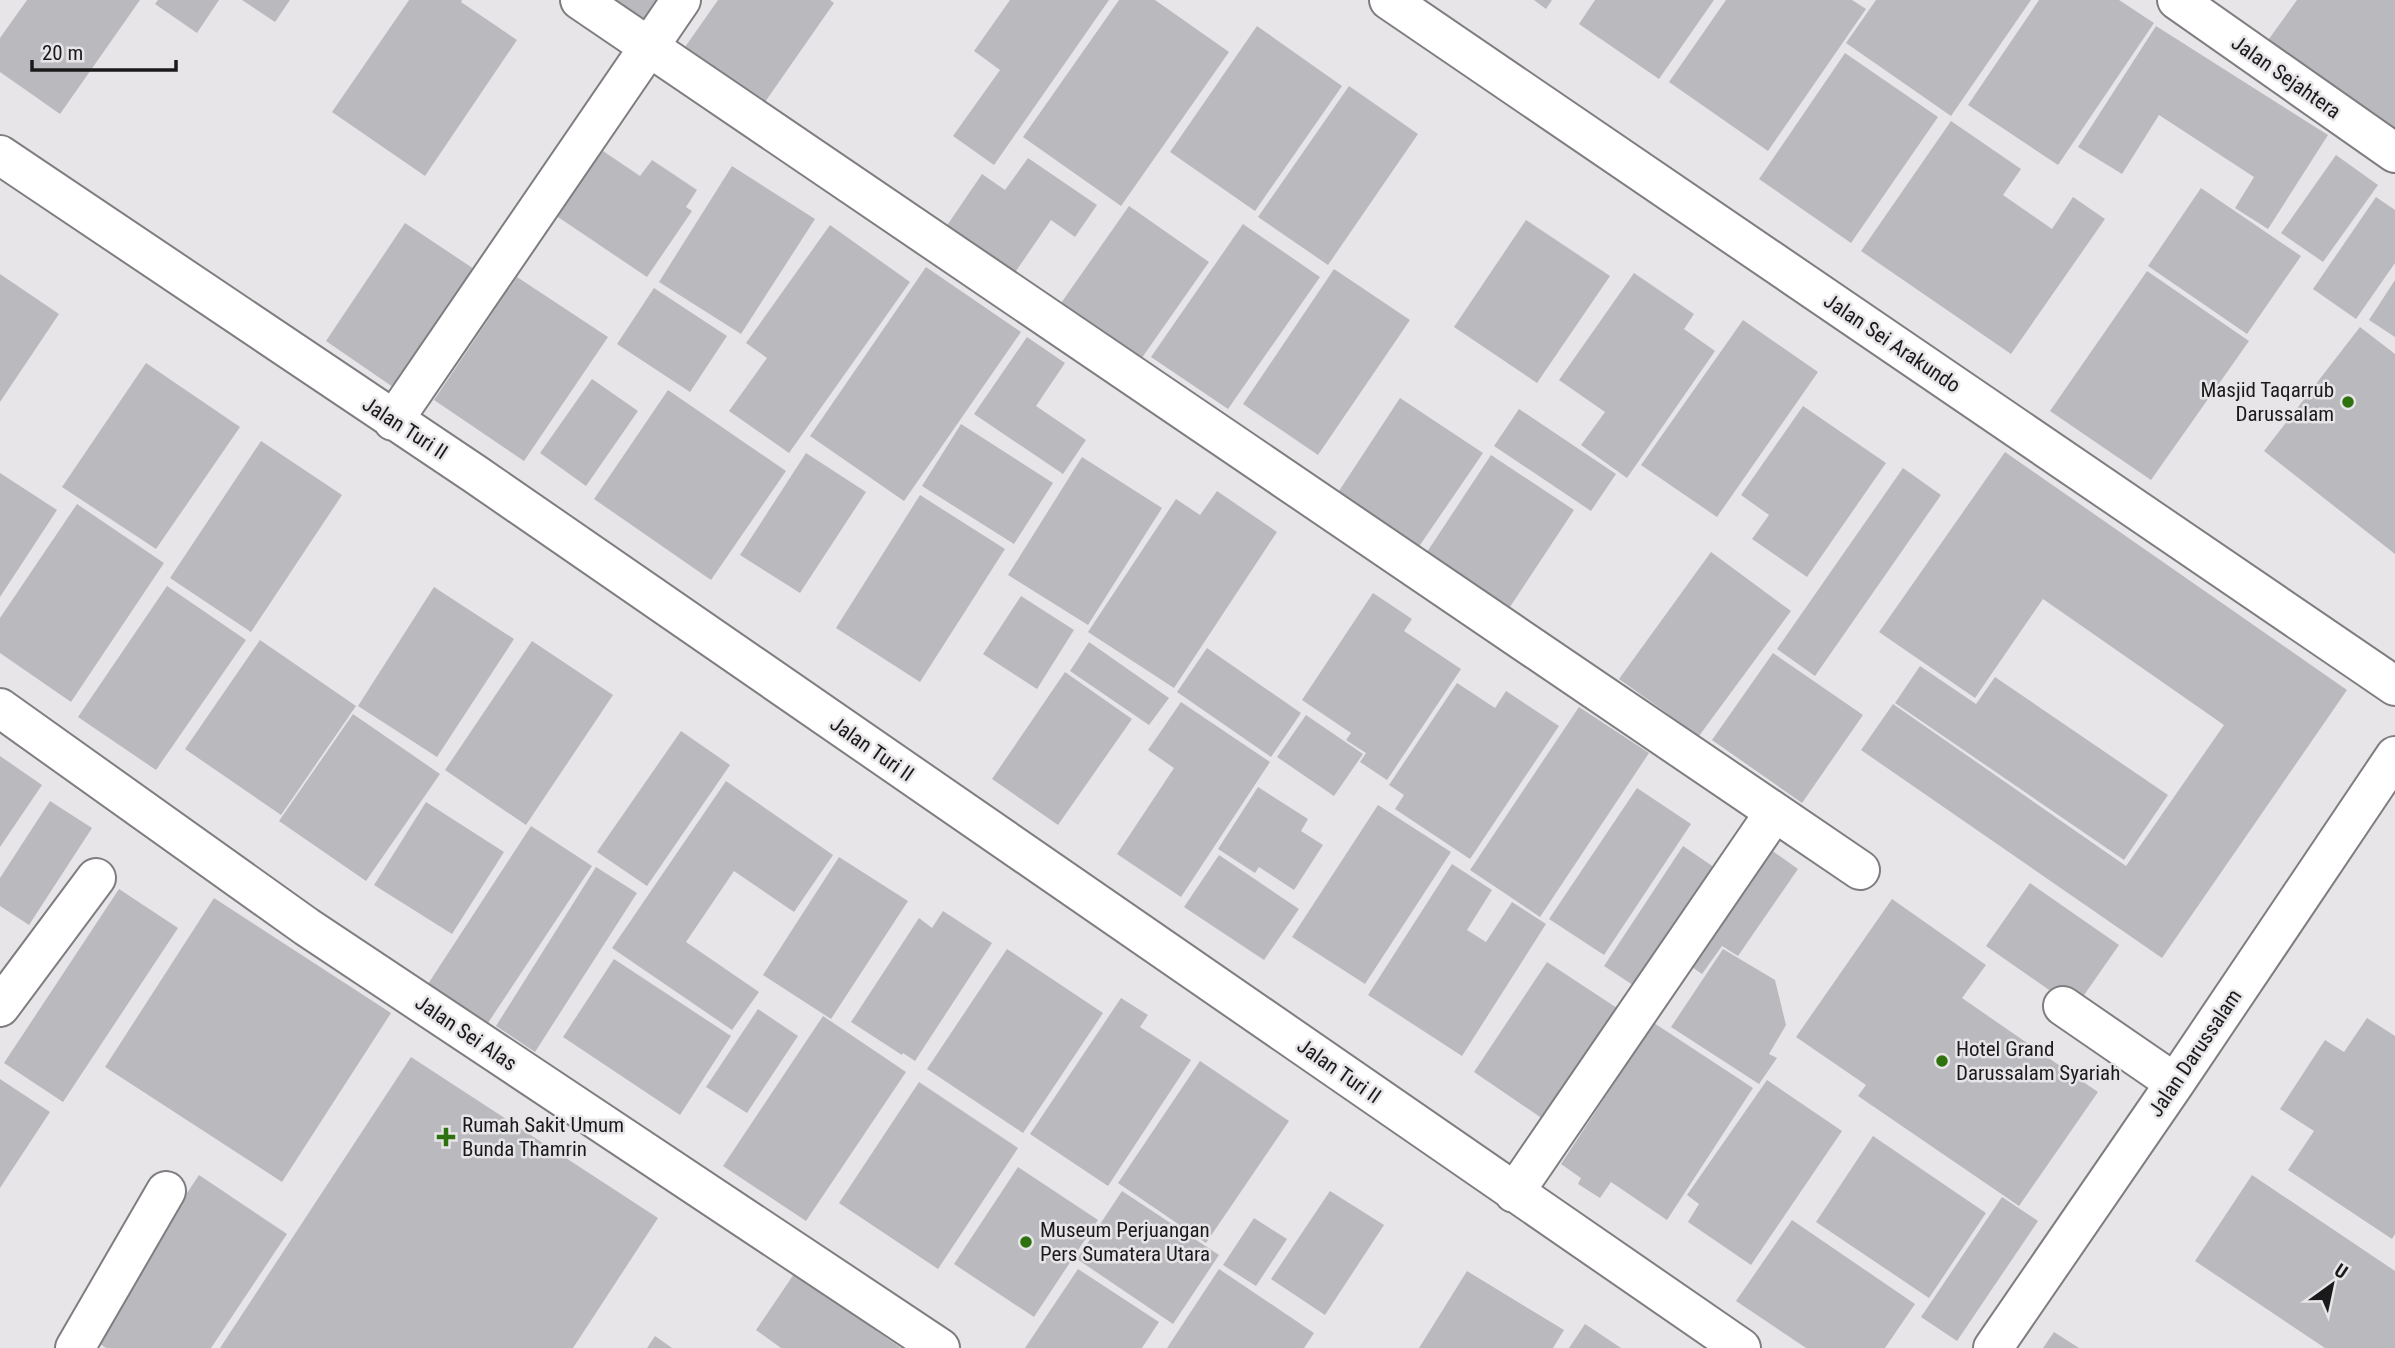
<svg xmlns="http://www.w3.org/2000/svg" width="2395" height="1348" font-family="'Roboto Condensed',sans-serif">
  <style>
    .building { fill: #bababe }
    .lines { fill: none; stroke-linecap: round; stroke-linejoin: round }
    .minor-casing { stroke: #7f7d80; stroke-width: 42 }
    .minor { stroke: #fff; stroke-width: 38 }
    .poi-dot { fill: #2e7210; stroke: #e7e5e8; stroke-width: 2.5 }
    .labels { text-anchor: middle; stroke-width: 5; stroke-linejoin: round; paint-order: stroke }
    .street-label { font-size: 21px; fill: #1b1a1b; stroke: #e7e5e8 }
    .poi-label { font-size: 21px; fill: #1b1a1b; stroke: #e7e5e8; text-anchor: start }
  </style>
  <rect width="100%" height="100%" fill="#e7e5e8"/>
  <path class="building" d="M 27,0 L 140,0 L 60,114 L 0,72 L 0,38 Z
    M 158,0 L 219,0 L 197,33 L 155,4 Z
    M 242,0 L 290,0 L 275,22 Z
    M 409,0 L 462,0 L 461,2 L 517,40 L 425,176 L 332,112 Z
    M 599,0 L 659,0 L 638,28 Z
    M 718,0 L 830,0 L 834,3 L 765,102 L 685,47 Z
    M 1010,0 L 1109,0 L 994,165 L 953,136 L 1000,70 L 974,51 Z
    M 1119,0 L 1155,0 L 1229,52 L 1121,206 L 1023,137 Z
    M 1534,0 L 1552,0 L 1546,9 Z
    M 1595,0 L 1714,0 L 1659,79 L 1579,24 Z
    M 1726,0 L 1852,0 L 1866,9 L 1768,151 L 1669,82 Z
    M 1876,0 L 2031,0 L 1951,116 L 1846,43 Z
    M 2039,0 L 2119,0 L 2154,23 L 2058,165 L 1968,105 Z
    M 2297,0 L 2395,0 L 2395,145 L 2261,50 Z
    M 1257,26 L 1342,86 L 1255,211 L 1170,152 Z
    M 2156,26 L 2328,135 L 2268,229 L 2235,208 L 2254,177 L 2159,115 L 2122,174 L 2078,147 Z
    M 1845,53 L 1938,117 L 1851,243 L 1759,179 Z
    M 1349,86 L 1418,134 L 1328,265 L 1258,217 Z
    M 1951,121 L 2021,169 L 2003,195 L 2052,229 L 2073,197 L 2105,219 L 2011,354 L 1861,251 Z
    M 597,147 L 640,176 L 652,160 L 697,190 L 686,207 L 692,211 L 647,277 L 552,213 Z
    M 2336,155 L 2378,185 L 2323,262 L 2281,233 Z
    M 1028,158 L 1097,205 L 1075,237 L 1051,220 L 1014,274 L 946,227 L 982,174 L 1005,190 Z
    M 732,166 L 815,219 L 741,334 L 659,282 Z
    M 2201,188 L 2301,256 L 2247,334 L 2148,266 Z
    M 2376,197 L 2395,210 L 2395,263 L 2356,319 L 2313,289 Z
    M 1129,206 L 1209,262 L 1132,372 L 1052,316 Z
    M 1526,220 L 1610,276 L 1537,383 L 1454,327 Z
    M 405,223 L 486,277 L 406,396 L 326,341 Z
    M 1243,224 L 1320,277 L 1228,409 L 1151,357 Z
    M 830,225 L 910,282 L 789,453 L 729,411 L 767,358 L 746,343 Z
    M 926,267 L 1021,332 L 904,501 L 810,436 Z
    M 1334,269 L 1410,320 L 1318,455 L 1243,404 Z
    M 2147,271 L 2249,341 L 2151,480 L 2050,411 Z
    M 1634,273 L 1694,314 L 1684,329 L 1715,351 L 1627,478 L 1581,445 L 1605,412 L 1559,380 Z
    M 0,274 L 59,314 L 0,402 Z
    M 517,277 L 608,337 L 524,461 L 434,400 Z
    M 2395,280 L 2395,337 L 2369,320 Z
    M 654,288 L 727,336 L 690,392 L 617,344 Z
    M 1743,320 L 1818,372 L 1717,517 L 1641,465 Z
    M 2360,327 L 2395,354 L 2395,554 L 2264,451 Z
    M 1027,337 L 1065,363 L 1036,406 L 1086,440 L 1063,474 L 974,414 Z
    M 146,363 L 240,427 L 156,549 L 62,487 Z
    M 592,379 L 638,411 L 586,486 L 540,453 Z
    M 668,390 L 786,471 L 711,580 L 594,499 Z
    M 1400,398 L 1483,453 L 1418,548 L 1337,494 Z
    M 1803,406 L 1886,463 L 1807,577 L 1752,539 L 1769,515 L 1741,495 Z
    M 1519,409 L 1616,474 L 1591,511 L 1494,446 Z
    M 961,424 L 1053,483 L 1014,544 L 922,486 Z
    M 261,441 L 342,495 L 251,632 L 170,578 Z
    M 2005,452 L 2347,690 L 2162,958 L 1861,750 L 1893,704 L 2126,866 L 2224,725 L 2043,599 L 1975,698 L 1879,632 Z
    M 806,453 L 866,492 L 800,593 L 740,555 Z
    M 1491,455 L 1574,510 L 1510,607 L 1427,552 Z
    M 1082,457 L 1162,508 L 1088,625 L 1008,575 Z
    M 1903,468 L 1941,495 L 1815,676 L 1777,649 Z
    M 0,473 L 57,510 L 0,597 Z
    M 1217,491 L 1277,532 L 1174,688 L 1088,632 L 1176,499 L 1200,515 Z
    M 920,495 L 1005,549 L 920,682 L 836,628 Z
    M 77,504 L 164,563 L 71,702 L 0,653 L 0,618 Z
    M 1711,552 L 1791,611 L 1699,736 L 1619,679 Z
    M 167,586 L 246,640 L 156,770 L 78,717 Z
    M 434,587 L 514,639 L 437,757 L 358,706 Z
    M 1373,593 L 1412,619 L 1404,631 L 1461,669 L 1387,780 L 1360,762 L 1366,753 L 1346,740 L 1351,733 L 1302,700 Z
    M 1021,596 L 1074,630 L 1037,689 L 983,654 Z
    M 260,640 L 356,706 L 281,815 L 185,749 Z
    M 532,641 L 613,695 L 526,825 L 445,770 Z
    M 1089,642 L 1169,698 L 1149,725 L 1070,671 Z
    M 1207,648 L 1301,713 L 1271,757 L 1177,692 Z
    M 1773,653 L 1863,715 L 1802,803 L 1712,740 Z
    M 1920,666 L 1976,704 L 1995,677 L 2168,795 L 2124,860 L 1895,703 Z
    M 1065,672 L 1132,719 L 1058,825 L 992,779 Z
    M 1457,683 L 1495,708 L 1506,691 L 1559,726 L 1470,859 L 1395,809 L 1404,795 L 1389,785 Z
    M 1181,702 L 1270,762 L 1181,897 L 1117,854 L 1174,768 L 1148,750 Z
    M 1579,707 L 1649,753 L 1540,917 L 1470,870 Z
    M 353,714 L 440,774 L 366,881 L 279,821 Z
    M 1306,715 L 1363,754 L 1334,796 L 1277,757 Z
    M 681,731 L 730,765 L 647,886 L 597,852 Z
    M 0,756 L 42,785 L 0,847 Z
    M 726,781 L 833,855 L 794,912 L 734,871 L 686,942 L 759,992 L 732,1030 L 612,948 Z
    M 1258,787 L 1308,819 L 1301,831 L 1323,845 L 1294,890 L 1259,867 L 1255,873 L 1218,849 Z
    M 1637,788 L 1691,824 L 1604,955 L 1549,919 Z
    M 50,801 L 92,828 L 29,925 L 0,906 L 0,878 Z
    M 426,802 L 504,852 L 452,934 L 374,885 Z
    M 1378,805 L 1451,852 L 1365,984 L 1292,937 Z
    M 531,826 L 592,866 L 486,1026 L 426,987 Z
    M 1683,846 L 1724,874 L 1645,993 L 1604,966 Z
    M 1767,847 L 1798,869 L 1738,956 L 1722,946 L 1702,974 L 1686,963 Z
    M 1219,855 L 1299,909 L 1264,960 L 1184,907 Z
    M 839,857 L 908,901 L 831,1019 L 763,975 Z
    M 1452,864 L 1492,890 L 1467,930 L 1486,942 L 1512,902 L 1546,924 L 1462,1056 L 1368,995 Z
    M 596,867 L 637,893 L 535,1052 L 496,1026 Z
    M 2030,883 L 2119,945 L 2075,1008 L 1986,946 Z
    M 119,889 L 178,928 L 63,1102 L 4,1063 Z
    M 214,898 L 391,1013 L 282,1182 L 105,1067 Z
    M 1892,899 L 1986,965 L 1962,998 L 2098,1092 L 2019,1206 L 1858,1096 L 1866,1085 L 1796,1037 Z
    M 943,911 L 992,943 L 915,1061 L 903,1053 L 902,1055 L 851,1022 L 919,918 L 932,928 Z
    M 1007,949 L 1103,1013 L 1023,1133 L 927,1069 Z
    M 1723,949 L 1775,980 L 1786,1025 L 1769,1054 L 1777,1058 L 1759,1084 L 1671,1027 Z
    M 614,959 L 731,1036 L 680,1115 L 563,1037 Z
    M 1547,962 L 1617,1008 L 1543,1119 L 1474,1072 Z
    M 1121,998 L 1148,1015 L 1140,1027 L 1191,1060 L 1108,1186 L 1030,1134 Z
    M 758,1009 L 798,1036 L 747,1113 L 706,1087 Z
    M 823,1016 L 906,1072 L 806,1221 L 723,1166 Z
    M 2367,1018 L 2395,1036 L 2395,1234 L 2392,1239 L 2288,1170 L 2314,1131 L 2280,1109 L 2325,1040 L 2344,1052 Z
    M 1654,1023 L 1753,1088 L 1667,1220 L 1611,1182 L 1600,1198 L 1578,1184 L 1581,1178 L 1561,1164 Z
    M 411,1057 L 658,1218 L 573,1348 L 220,1348 Z
    M 1200,1061 L 1289,1121 L 1206,1243 L 1118,1183 Z
    M 0,1079 L 50,1112 L 0,1188 Z
    M 1767,1080 L 1842,1131 L 1751,1265 L 1688,1222 L 1699,1204 L 1687,1195 Z
    M 919,1082 L 1018,1148 L 938,1269 L 839,1203 Z
    M 1873,1136 L 1986,1213 L 1929,1298 L 1816,1222 Z
    M 1018,1167 L 1098,1220 L 1034,1317 L 954,1264 Z
    M 199,1175 L 287,1234 L 211,1348 L 106,1348 L 91,1338 Z
    M 2252,1175 L 2395,1271 L 2395,1348 L 2325,1348 L 2195,1261 Z
    M 1122,1191 L 1219,1255 L 1173,1324 L 1077,1259 Z
    M 1330,1191 L 1384,1225 L 1325,1315 L 1271,1279 Z
    M 2002,1197 L 2038,1221 L 1957,1341 L 1921,1317 Z
    M 1254,1218 L 1287,1239 L 1256,1286 L 1223,1265 Z
    M 1792,1220 L 1915,1304 L 1885,1348 L 1806,1348 L 1736,1301 Z
    M 1078,1269 L 1159,1322 L 1142,1348 L 1025,1348 Z
    M 1219,1269 L 1314,1333 L 1304,1348 L 1167,1348 Z
    M 1467,1271 L 1564,1330 L 1553,1348 L 1419,1348 Z
    M 794,1274 L 901,1348 L 781,1348 L 756,1330 Z
    M 1585,1324 L 1621,1348 L 1569,1348 Z
    M 2054,1332 L 2079,1348 L 2043,1348 Z
    M 655,1336 L 672,1348 L 647,1348 Z"/>
  <g class="lines">
    <g class="minor-casing">
      <path id="minor" d="M 580,0 L 1860,870
        M 1389,0 L 2395,686
        M 2177,0 L 2395,153
        M 0,155 L 475,474 L 1741,1348
        M 393,421 L 681,0
        M 0,708 L 307,927 L 940,1348
        M 2063,1006 L 2175,1083
        M 0,1007 L 96,878
        M 1514,1193 L 1774,813
        M 75,1348 L 166,1191
        M 1993,1348 L 2175,1083 L 2395,756"/>
    </g>
    <use href="#minor" class="minor"/>
  </g>
  <g class="poi-dot">
    <circle cx="2348" cy="402" r="7"/>
    <circle cx="1942" cy="1061" r="7"/>
    <path d="M442.5 1126.5h7v7h7v7h-7v7h-7v-7h-7v-7h7z"/>
    <circle cx="1026" cy="1242" r="7"/>
  </g>
  <g class="labels">
    <g class="street-label">
      <text transform="translate(2286 77) rotate(35)" y="7">Jalan Sejahtera</text>
      <text transform="translate(1892 343) rotate(34)" y="7">Jalan Sei Arakundo</text>
      <text transform="translate(405 428) rotate(33)" y="7">Jalan Turi II</text>
      <text transform="translate(872 749) rotate(35)" y="7">Jalan Turi II</text>
      <text transform="translate(466 1033) rotate(34)" y="7">Jalan Sei Alas</text>
      <text transform="translate(2195 1053) rotate(-56)" y="7">Jalan Darussalam</text>
      <text transform="translate(1339 1071) rotate(35)" y="7">Jalan Turi II</text>
    </g>
    <g class="poi-label">
      <text x="2334" y="397" text-anchor="end">Masjid Taqarrub<tspan x="2334" dy="24">Darussalam</tspan></text>
      <text x="1956" y="1056">Hotel Grand<tspan x="1956" dy="24">Darussalam Syariah</tspan></text>
      <text x="462" y="1132">Rumah Sakit Umum<tspan x="462" dy="24">Bunda Thamrin</tspan></text>
      <text x="1040" y="1237">Museum Perjuangan<tspan x="1040" dy="24">Pers Sumatera Utara</tspan></text>
    </g>
  </g>
  <g transform="translate(2332 1285) rotate(33)" stroke="#e7e5e8" stroke-width="5" paint-order="stroke">
  <path d="M0-5L12 26L0 18L-12 26Z" fill="#1b1a1b"/>
  <text y="-10" font-size="19" font-weight="bold" text-anchor="middle" fill="#1b1a1b">U</text>
  </g>
  <path d="M32 60v10h144v-10" fill="none" stroke="#1b1a1b" stroke-width="3.5"/>
  <text x="42" y="60" font-size="21" fill="#1b1a1b" stroke="#e7e5e8" stroke-width="5" paint-order="stroke">20 m</text>
</svg>
